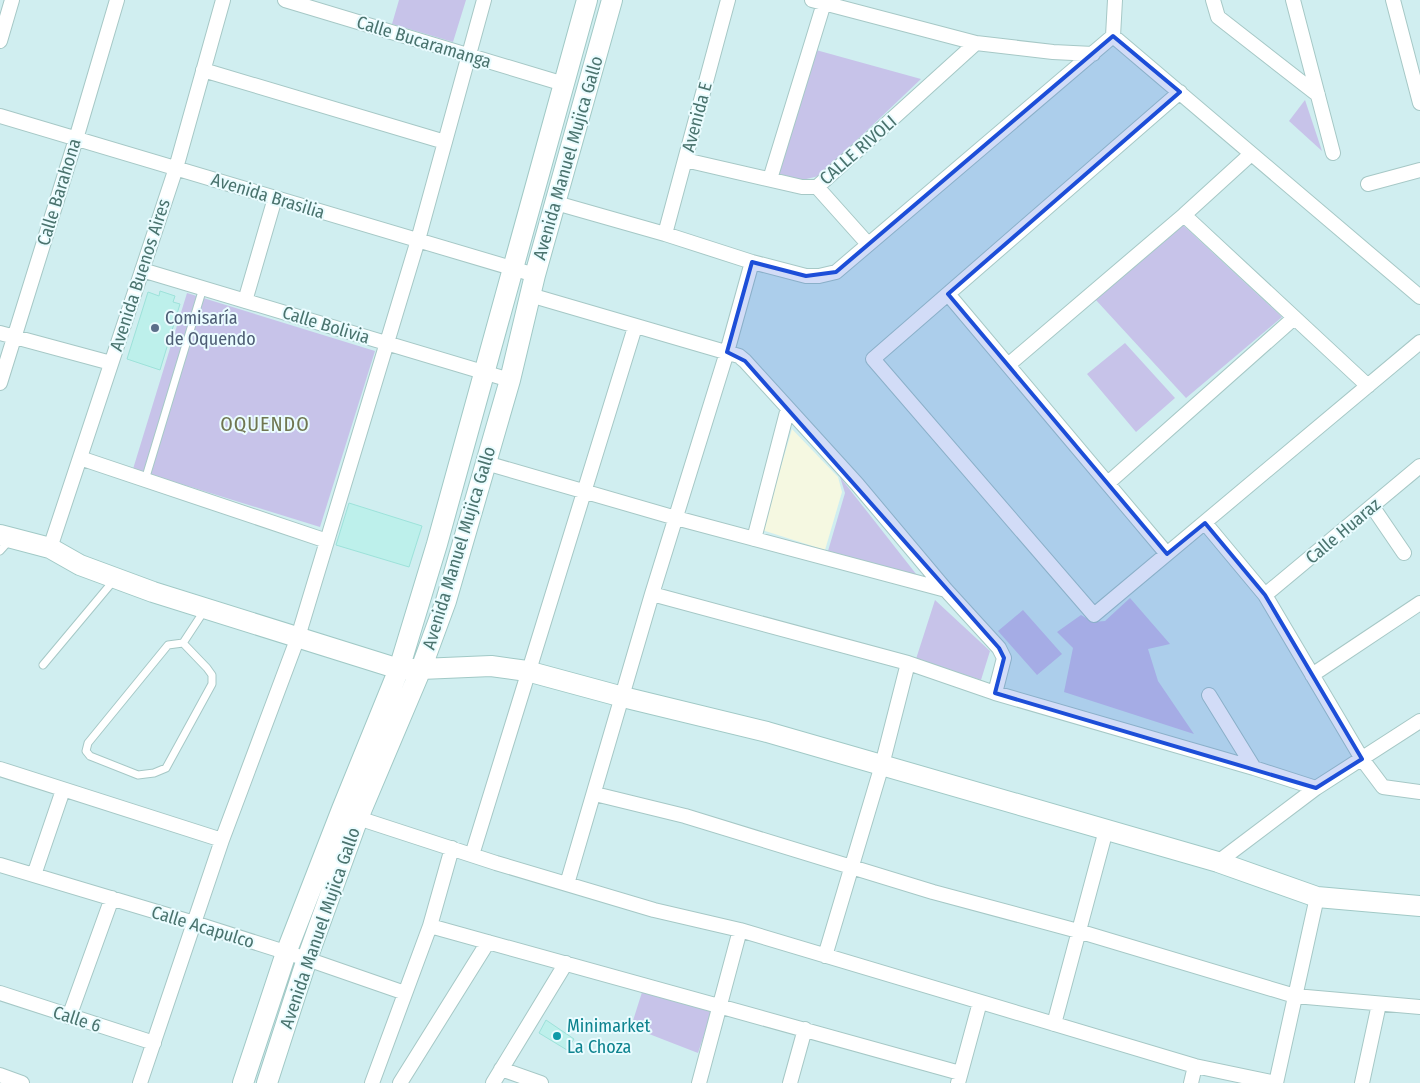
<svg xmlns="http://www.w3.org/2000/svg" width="1420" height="1083" font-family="'Fira Sans Condensed',sans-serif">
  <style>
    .residential { fill: #d0eef0 }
    .education { fill: #f5f8e1 }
    .green { fill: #c7c3e9 }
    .building { fill: #bdf0eb; stroke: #9de2da }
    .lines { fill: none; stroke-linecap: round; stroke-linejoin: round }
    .lane-casing { stroke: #a6c8c6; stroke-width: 9 }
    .street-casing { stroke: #a6c8c6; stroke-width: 16 }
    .secondary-casing { stroke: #a1c9c6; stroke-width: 22 }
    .lane { stroke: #fff; stroke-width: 7 }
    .street { stroke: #fff; stroke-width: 14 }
    .secondary { stroke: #fff; stroke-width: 20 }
    .marked { fill: #1d4ed8; fill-opacity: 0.2; stroke: #1d4ed8; stroke-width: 4; stroke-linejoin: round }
    .service-dot { fill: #5c6f8a; stroke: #eafcff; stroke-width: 2 }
    .culture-dot { fill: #0f9aa8; stroke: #eafcff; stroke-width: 2 }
    .labels { text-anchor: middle; stroke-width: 4; stroke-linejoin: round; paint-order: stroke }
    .street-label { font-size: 18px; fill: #4a736e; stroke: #eafcff }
    .service-label { font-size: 18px; fill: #4e5e75; stroke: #eafcff; text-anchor: start }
    .culture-label { font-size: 18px; fill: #0d838f; stroke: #eafcff; text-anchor: start }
    .quarter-label { font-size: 20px; letter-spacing: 1px; fill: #707651; stroke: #eafcff }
  </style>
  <rect width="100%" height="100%" fill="#e4f9fc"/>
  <path class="residential" d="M 0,0 L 1420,0 L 1420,1083 L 0,1083 Z"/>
  <path class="education" d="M 792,429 L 838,477 L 842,492 L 825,550 L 762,530 Z"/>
  <path class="green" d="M 399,0 L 466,0 L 453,42 L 392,24 Z
    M 816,50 L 921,79 L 819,176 L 802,180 L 779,174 Z
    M 1305,100 L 1322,151 L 1289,121 Z
    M 1183,225 L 1282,317 L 1186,398 L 1095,299 Z
    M 187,293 L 375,351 L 320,527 L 133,469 Z
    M 1125,343 L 1175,398 L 1136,432 L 1087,374 Z
    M 840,477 L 920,579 L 828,551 L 845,493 Z
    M 1130,598 L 1170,644 L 1148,649 L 1158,681 L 1194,734 L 1064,692 L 1073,648 L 1057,632 L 1081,615 L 1093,622 L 1105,621 Z
    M 935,600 L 990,651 L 981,680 L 916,659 Z
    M 1023,610 L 1062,654 L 1037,675 L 998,631 Z
    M 643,989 L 713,1008 L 698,1053 L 631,1027 Z"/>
  <path class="building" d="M 160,291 L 175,296 L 173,302 L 180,304 L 160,370 L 127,359 L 148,292 L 159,296 Z
    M 349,503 L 422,526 L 409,567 L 336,545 Z
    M 546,1020 L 574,1039 L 567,1050 L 539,1033 Z"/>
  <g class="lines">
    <g class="lane-casing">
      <path id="lane" d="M 145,480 L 203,288
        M 0,551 L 10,540
        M 183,643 L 207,668 L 212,675 L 212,684 L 166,768 L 154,773 L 138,775 L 90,756 L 86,751 L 88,743 L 168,645 L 183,643 L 204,611
        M 43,665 L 115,579"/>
    </g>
    <g class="street-casing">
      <path id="street" d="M 285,0 L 564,84
        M 812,0 L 976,43 L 1053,52 L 1093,54
        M 1213,0 L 1218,17 L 1318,95
        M 1293,0 L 1333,153
        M 1393,0 L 1420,103
        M 1113,36 L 1420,297
        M 0,41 L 12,0
        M 203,70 L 445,142
        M 1180,92 L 873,359 L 1094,615 L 1420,342
        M 0,116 L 535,275
        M 685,160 L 802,187 L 817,187 L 976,43
        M 770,179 L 824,3
        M 1368,184 L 1420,170
        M 817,187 L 868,244
        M 556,203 L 665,234 L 752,262 L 806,276 L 819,276 L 836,272 L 1113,36 L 1115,0
        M 1184,215 L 1368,386
        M 665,234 L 728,0
        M 142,270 L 510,380
        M 948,294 L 1167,554
        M 530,295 L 739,356 L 745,361 L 857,484 L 946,590 L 999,648 L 1004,658 L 995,693
        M 245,301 L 275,198
        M 0,333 L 111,363
        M 1008,365 L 1184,215 L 1251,154
        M 0,383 L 76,139 L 117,0
        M 80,458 L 327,541
        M 486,463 L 676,518 L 946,590
        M 1108,483 L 1294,318
        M 1372,506 L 1404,553
        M 1205,523 L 1265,595 L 1362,759 L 1383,787 L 1420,792
        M 754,539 L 788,408
        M 50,548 L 176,168 L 223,0
        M 652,594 L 908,663 L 995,693 L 1254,768 L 1316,788
        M 1265,595 L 1420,466
        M 1312,675 L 1420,603
        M 1209,695 L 1254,768
        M 0,769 L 222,840
        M 595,794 L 685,816 L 933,892 L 1078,931 L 1295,996 L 1420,1007
        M 351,814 L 358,818 L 496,863 L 654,910 L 740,930 L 1195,1066 L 1276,1083
        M 472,855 L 635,327
        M 1218,862 L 1316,788 L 1420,721
        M 0,865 L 194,923 L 307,959 L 405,993
        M 34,875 L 63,790
        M 567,884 L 652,594 L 727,352 L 752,262
        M 430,926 L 960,1073
        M 825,956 L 882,765 L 908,663
        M 0,993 L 154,1043
        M 69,1017 L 112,898
        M 1054,1024 L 1106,830
        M 501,1069 L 541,1083
        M 0,1075 L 22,1083
        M 140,1083 L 222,840 L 298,637 L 418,240 L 484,0
        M 372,1083 L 430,926 L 452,848
        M 400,1083 L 488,942
        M 493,1083 L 566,963
        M 699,1083 L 740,930
        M 790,1083 L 805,1029
        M 958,1083 L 980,1002
        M 1191,1083 L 1195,1066
        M 1276,1083 L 1317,897
        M 1362,1083 L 1379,1004"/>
    </g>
    <g class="secondary-casing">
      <path id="secondary" d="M 0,535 L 50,548 L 80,565 L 153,592 L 399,669 L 421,669 L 491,666 L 527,671 L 623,697 L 767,732 L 1218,862 L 1317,897 L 1420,906
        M 243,1083 L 286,953 L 342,809 L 399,669 L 437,544 L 587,0
        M 267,1083 L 307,959 L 358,818 L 421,669 L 446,601 L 510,380 L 535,275 L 612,0"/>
    </g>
    <use href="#lane" class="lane"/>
    <use href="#street" class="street"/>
    <use href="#secondary" class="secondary"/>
  </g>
  <path class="marked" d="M 1113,36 L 1180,92 L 948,294 L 1167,554 L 1205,523 L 1265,595 L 1362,759 L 1316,788 L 995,693 L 1004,658 L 999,648 L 745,361 L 727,352 L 752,262 L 806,276 L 836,272 Z"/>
  <circle class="service-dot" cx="155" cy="328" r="5"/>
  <circle class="culture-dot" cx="557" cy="1036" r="5"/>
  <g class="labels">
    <g class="street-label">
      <text transform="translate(424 42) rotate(17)" y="6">Calle Bucaramanga</text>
      <text transform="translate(697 117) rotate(-75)" y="6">Avenida E</text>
      <text transform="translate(858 150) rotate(-41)" y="6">CALLE RIVOLI</text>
      <text transform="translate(568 158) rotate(-74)" y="6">Avenida Manuel Mujica Gallo</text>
      <text transform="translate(59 192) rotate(-73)" y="6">Calle Barahona</text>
      <text transform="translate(268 196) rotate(17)" y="6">Avenida Brasilia</text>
      <text transform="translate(140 275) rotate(-72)" y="6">Avenida Buenos Aires</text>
      <text transform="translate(326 325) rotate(17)" y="6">Calle Bolivia</text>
      <text transform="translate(1343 531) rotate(-40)" y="6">Calle Huaraz</text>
      <text transform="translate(459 548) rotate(-73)" y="6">Avenida Manuel Mujica Gallo</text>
      <text transform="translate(203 927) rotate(17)" y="6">Calle Acapulco</text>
      <text transform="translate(320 928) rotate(-71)" y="6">Avenida Manuel Mujica Gallo</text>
      <text transform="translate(77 1019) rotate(18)" y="6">Calle 6</text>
    </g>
    <g class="service-label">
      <text x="165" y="324">Comisaría<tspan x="165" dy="21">de Oquendo</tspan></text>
    </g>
    <g class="culture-label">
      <text x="567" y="1032">Minimarket<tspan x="567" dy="21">La Choza</tspan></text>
    </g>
    <g class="quarter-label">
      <text x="265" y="431">OQUENDO</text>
    </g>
  </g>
</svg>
